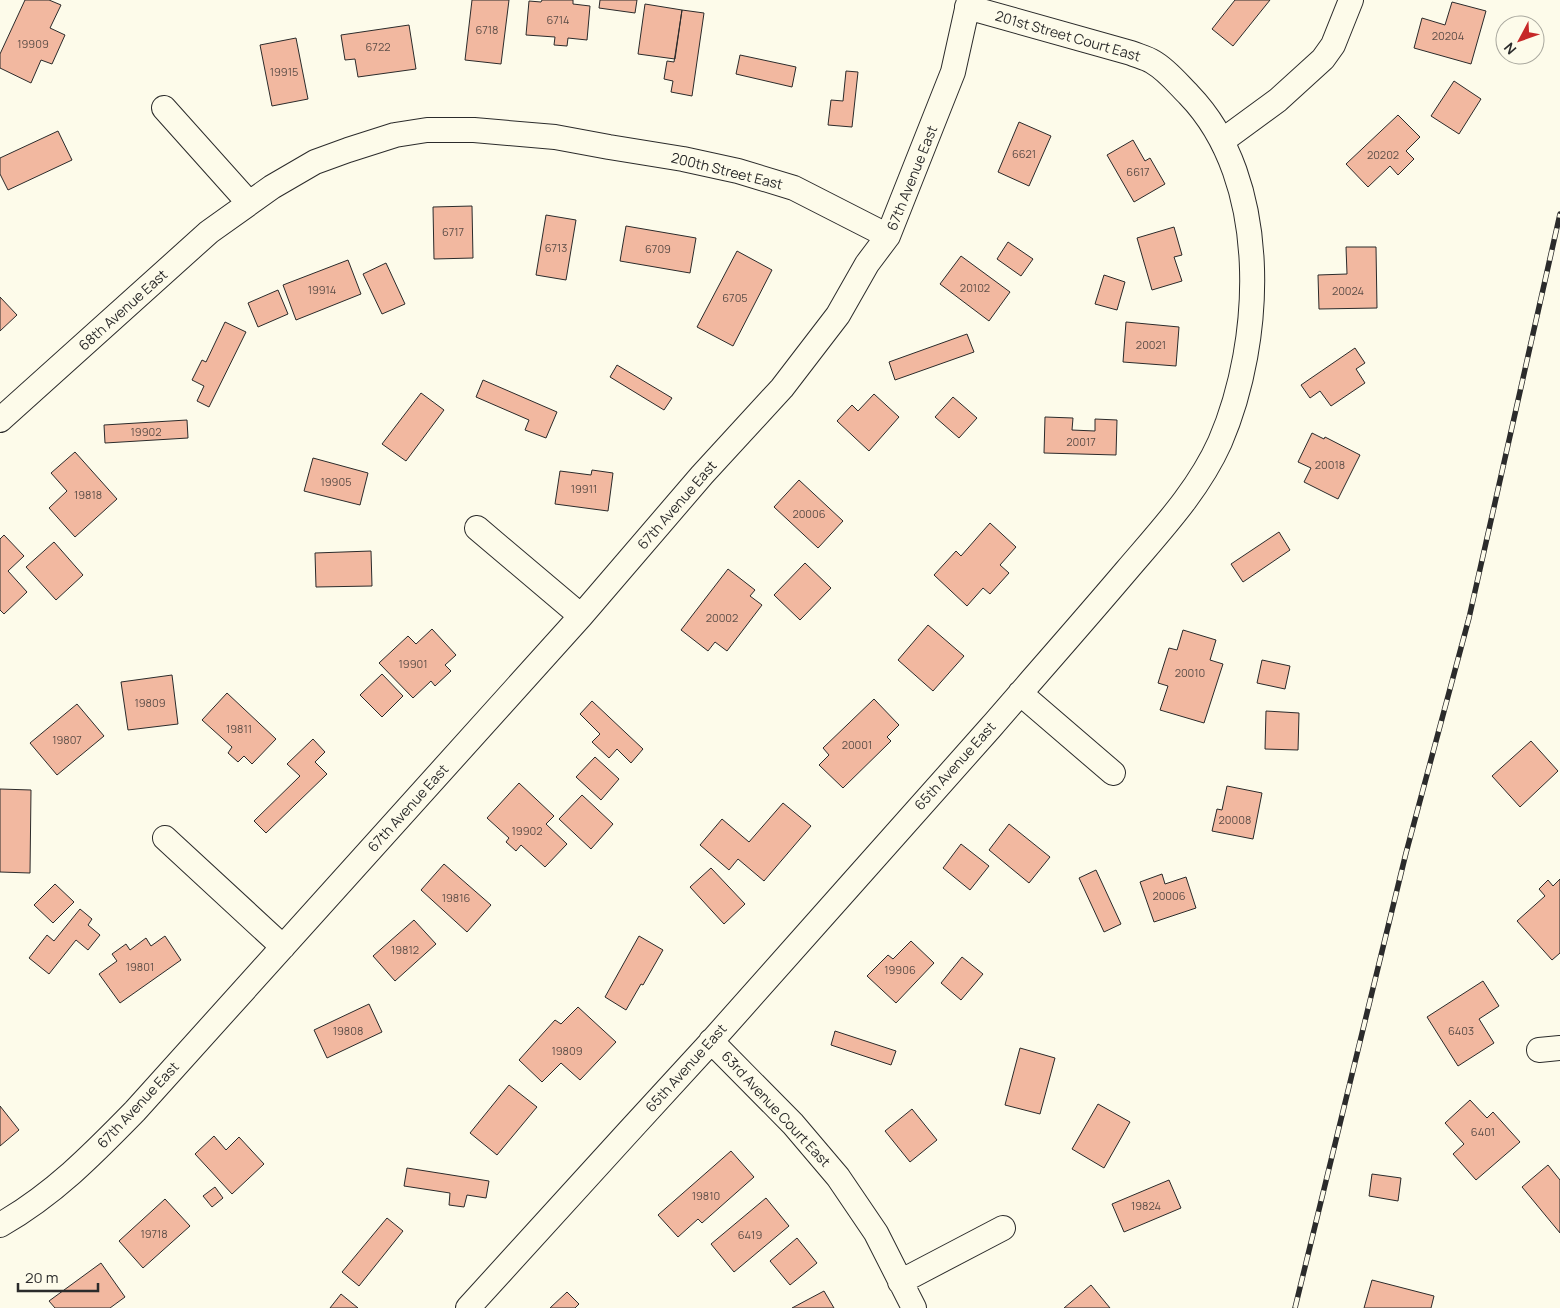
<svg xmlns="http://www.w3.org/2000/svg" width="1560" height="1308" font-family="Manrope,sans-serif">
  <style>
    .building { fill: #f2b8a0; stroke: #2b2b2b }
    .lines { fill: none; stroke-linecap: round; stroke-linejoin: round }
    .minor-casing { stroke: #2b2b2b; stroke-width: 26 }
    .minor { stroke: #fdfbea; stroke-width: 24 }
    .rail-casing { stroke: #2b2b2b; stroke-width: 5.5 }
    .rail { stroke: #fdfbea; stroke-width: 4; stroke-dasharray: 11; stroke-linecap: butt }
    .labels { text-anchor: middle; stroke-width: 4; stroke-linejoin: round; paint-order: stroke }
    .number-label { font-size: 11px; fill: #5d4e48 }
    .street-label { font-size: 14px; fill: #2b2b2b; stroke: #fdfbea }
  </style>
  <rect width="100%" height="100%" fill="#fdfbea"/>
  <path class="building" d="M 25,0 L 49,0 L 61,5 L 50,28 L 65,35 L 52,64 L 41,60 L 31,83 L 0,68 L 0,54 Z
    M 472,0 L 509,0 L 501,64 L 465,60 Z
    M 542,0 L 573,0 L 573,4 L 590,6 L 587,40 L 568,38 L 567,46 L 554,45 L 555,37 L 526,35 L 529,1 L 541,2 Z
    M 600,0 L 637,0 L 635,13 L 599,8 Z
    M 1235,0 L 1270,0 L 1233,46 L 1212,29 Z
    M 1452,2 L 1486,11 L 1471,64 L 1414,48 L 1422,18 L 1445,25 Z
    M 645,4 L 682,10 L 675,59 L 638,54 Z
    M 682,10 L 704,13 L 692,96 L 671,92 L 673,81 L 664,79 L 667,61 L 674,62 Z
    M 409,25 L 416,69 L 358,77 L 355,59 L 345,60 L 341,35 Z
    M 296,38 L 308,99 L 272,106 L 260,45 Z
    M 740,55 L 796,67 L 792,87 L 736,74 Z
    M 846,71 L 858,72 L 852,127 L 828,125 L 831,100 L 843,101 Z
    M 1454,81 L 1481,99 L 1459,134 L 1431,116 Z
    M 1398,115 L 1420,137 L 1406,151 L 1414,159 L 1398,175 L 1390,166 L 1368,187 L 1346,164 Z
    M 1019,122 L 1051,136 L 1029,186 L 998,172 Z
    M 58,131 L 72,160 L 8,190 L 0,174 L 0,158 Z
    M 1133,140 L 1145,161 L 1150,158 L 1165,184 L 1134,202 L 1107,155 Z
    M 472,206 L 473,258 L 434,259 L 433,207 Z
    M 546,215 L 576,220 L 566,280 L 536,275 Z
    M 626,226 L 696,238 L 690,273 L 620,261 Z
    M 1174,227 L 1182,255 L 1174,257 L 1182,281 L 1152,290 L 1137,238 Z
    M 1008,242 L 1033,259 L 1021,276 L 997,259 Z
    M 1346,247 L 1376,247 L 1377,308 L 1319,309 L 1318,275 L 1347,274 Z
    M 737,251 L 772,270 L 733,346 L 697,327 Z
    M 961,256 L 1010,292 L 989,321 L 940,284 Z
    M 348,260 L 361,294 L 296,320 L 283,285 Z
    M 386,263 L 405,304 L 382,314 L 363,274 Z
    M 1104,275 L 1125,282 L 1117,310 L 1095,304 Z
    M 278,290 L 288,314 L 258,327 L 248,303 Z
    M 0,297 L 17,315 L 0,331 Z
    M 225,322 L 246,332 L 209,407 L 197,401 L 204,386 L 192,380 L 202,360 L 206,362 Z
    M 1126,322 L 1179,327 L 1176,366 L 1123,362 Z
    M 967,334 L 974,352 L 895,380 L 889,362 Z
    M 1355,348 L 1365,363 L 1356,369 L 1365,383 L 1331,406 L 1320,391 L 1310,398 L 1301,385 Z
    M 617,365 L 672,398 L 664,410 L 610,377 Z
    M 483,380 L 557,412 L 546,438 L 525,430 L 529,420 L 476,397 Z
    M 421,393 L 444,410 L 406,461 L 382,444 Z
    M 874,394 L 899,417 L 869,451 L 837,421 L 852,405 L 858,411 Z
    M 953,397 L 977,418 L 959,438 L 935,417 Z
    M 1045,417 L 1073,418 L 1072,430 L 1095,431 L 1095,419 L 1117,420 L 1116,455 L 1044,453 Z
    M 187,420 L 188,438 L 105,443 L 104,425 Z
    M 1312,433 L 1324,439 L 1325,437 L 1360,455 L 1338,499 L 1304,482 L 1311,468 L 1298,462 Z
    M 75,452 L 117,499 L 75,537 L 49,508 L 67,491 L 51,473 Z
    M 313,458 L 368,473 L 360,505 L 304,491 Z
    M 592,470 L 613,473 L 608,511 L 555,504 L 560,471 L 591,475 Z
    M 799,480 L 843,521 L 818,548 L 774,507 Z
    M 990,523 L 1016,547 L 1000,565 L 1009,573 L 990,594 L 983,588 L 967,606 L 934,575 L 956,551 L 961,556 Z
    M 1279,532 L 1290,550 L 1243,582 L 1231,564 Z
    M 4,535 L 24,556 L 8,571 L 27,592 L 4,614 L 0,610 L 0,539 Z
    M 54,542 L 83,575 L 56,600 L 26,567 Z
    M 371,551 L 372,586 L 316,587 L 315,553 Z
    M 805,563 L 831,588 L 800,620 L 774,595 Z
    M 728,569 L 755,590 L 750,596 L 762,605 L 727,651 L 715,642 L 708,651 L 681,630 Z
    M 928,625 L 964,656 L 933,691 L 898,660 Z
    M 432,629 L 456,655 L 445,665 L 451,671 L 435,686 L 431,681 L 413,698 L 379,663 L 408,636 L 416,644 Z
    M 1183,630 L 1216,640 L 1210,660 L 1223,664 L 1204,723 L 1160,710 L 1168,686 L 1158,683 L 1169,648 L 1177,650 Z
    M 1262,660 L 1290,666 L 1285,689 L 1257,683 Z
    M 382,674 L 403,696 L 382,717 L 360,695 Z
    M 172,675 L 178,724 L 128,730 L 121,682 Z
    M 227,693 L 276,739 L 252,764 L 244,756 L 238,762 L 228,753 L 232,747 L 202,720 Z
    M 874,699 L 899,725 L 887,737 L 891,741 L 843,788 L 819,765 L 829,755 L 823,748 Z
    M 592,701 L 643,749 L 631,763 L 617,749 L 609,758 L 592,742 L 600,734 L 580,714 Z
    M 77,704 L 104,736 L 57,775 L 30,743 Z
    M 1266,711 L 1299,713 L 1298,750 L 1265,749 Z
    M 313,739 L 325,752 L 315,762 L 327,774 L 266,833 L 254,821 L 300,776 L 287,764 Z
    M 1531,741 L 1558,771 L 1520,807 L 1492,776 Z
    M 595,757 L 619,779 L 601,800 L 576,777 Z
    M 519,783 L 554,816 L 546,824 L 567,844 L 545,867 L 521,845 L 516,851 L 506,842 L 509,838 L 487,818 Z
    M 1227,786 L 1262,793 L 1253,839 L 1212,831 L 1217,809 L 1222,810 Z
    M 0,789 L 31,790 L 30,873 L 0,872 Z
    M 582,795 L 613,824 L 591,849 L 559,819 Z
    M 783,803 L 811,826 L 764,881 L 738,859 L 729,870 L 700,845 L 722,819 L 749,842 Z
    M 1009,824 L 1050,857 L 1029,883 L 989,850 Z
    M 961,844 L 989,866 L 970,890 L 943,868 Z
    M 444,864 L 491,905 L 467,932 L 421,890 Z
    M 711,868 L 745,904 L 724,924 L 690,887 Z
    M 1096,870 L 1121,924 L 1104,932 L 1079,878 Z
    M 1162,874 L 1165,884 L 1186,877 L 1196,908 L 1154,922 L 1140,882 Z
    M 1560,879 L 1560,953 L 1552,960 L 1517,921 L 1545,896 L 1539,889 L 1548,880 L 1553,886 Z
    M 55,884 L 74,902 L 53,923 L 34,905 Z
    M 80,909 L 92,919 L 88,925 L 100,935 L 88,950 L 76,940 L 49,974 L 29,958 L 47,935 L 54,941 Z
    M 414,920 L 436,944 L 395,981 L 373,956 Z
    M 165,936 L 181,960 L 120,1003 L 99,974 L 117,961 L 112,954 L 126,944 L 130,950 L 146,938 L 151,946 Z
    M 639,936 L 663,950 L 643,985 L 641,984 L 626,1010 L 605,997 Z
    M 911,941 L 934,963 L 896,1003 L 867,976 L 888,955 L 893,959 Z
    M 962,957 L 983,974 L 961,1000 L 941,983 Z
    M 1483,981 L 1499,1006 L 1479,1019 L 1494,1043 L 1458,1066 L 1427,1017 Z
    M 369,1004 L 382,1032 L 327,1058 L 314,1030 Z
    M 578,1007 L 616,1042 L 580,1080 L 561,1063 L 542,1082 L 519,1060 L 555,1020 L 561,1024 Z
    M 835,1031 L 896,1051 L 891,1065 L 831,1045 Z
    M 1020,1048 L 1055,1058 L 1040,1114 L 1005,1105 Z
    M 509,1085 L 537,1107 L 497,1155 L 470,1133 Z
    M 1470,1100 L 1487,1118 L 1493,1112 L 1520,1142 L 1476,1180 L 1453,1154 L 1464,1144 L 1445,1123 Z
    M 1098,1104 L 1130,1122 L 1104,1168 L 1072,1149 Z
    M 0,1106 L 19,1130 L 0,1146 Z
    M 912,1109 L 937,1140 L 910,1162 L 885,1131 Z
    M 214,1136 L 226,1150 L 239,1137 L 264,1164 L 232,1194 L 195,1154 Z
    M 731,1151 L 754,1177 L 702,1223 L 698,1219 L 678,1237 L 658,1215 Z
    M 1548,1165 L 1560,1180 L 1560,1233 L 1522,1187 Z
    M 407,1168 L 489,1181 L 486,1198 L 467,1195 L 464,1207 L 449,1205 L 450,1193 L 404,1186 Z
    M 1372,1174 L 1401,1178 L 1398,1201 L 1369,1196 Z
    M 1169,1180 L 1181,1208 L 1124,1232 L 1112,1204 Z
    M 215,1187 L 223,1198 L 212,1207 L 203,1196 Z
    M 766,1198 L 789,1226 L 734,1272 L 711,1244 Z
    M 165,1199 L 190,1226 L 143,1268 L 119,1241 Z
    M 387,1218 L 403,1231 L 359,1286 L 342,1272 Z
    M 797,1238 L 817,1263 L 790,1285 L 770,1261 Z
    M 101,1263 L 125,1297 L 110,1308 L 55,1308 L 49,1301 Z
    M 1372,1280 L 1434,1296 L 1431,1308 L 1364,1308 Z
    M 1091,1285 L 1110,1308 L 1064,1308 Z
    M 824,1291 L 834,1308 L 792,1308 Z
    M 567,1292 L 579,1304 L 575,1308 L 550,1308 Z
    M 341,1294 L 358,1308 L 330,1308 Z"/>
  <g class="lines">
    <g class="minor-casing">
      <path id="minor" d="M 164,108 L 249,203
        M 1222,141 L 1278,100 L 1323,59 L 1333,45 L 1351,0
        M 0,420 L 209,232 L 272,187 L 315,162 L 348,150 L 395,135 L 427,130 L 474,130 L 555,137 L 609,147 L 683,159 L 738,171 L 794,188 L 888,236
        M 477,528 L 581,616
        M 1020,693 L 1113,773
        M 165,838 L 283,947
        M 711,1041 L 793,1124 L 838,1177 L 876,1233 L 914,1308
        M 1539,1050 L 1560,1048
        M 0,1225 C 54,1194 92,1155 135,1111 L 581,616 L 702,475 L 782,388 L 838,315 L 867,264 L 888,236 L 953,72 L 969,0
        M 900,1282 L 1003,1228
        M 468,1308 C 548,1220 629,1131 710,1043 C 804,938 897,832 991,727 C 1036,675 1082,623 1127,570 C 1161,530 1198,491 1220,442 C 1264,340 1271,180 1189,95 C 1178,84 1167,70 1153,62 C 1147,58 1138,56 1131,53 L 967,7"/>
    </g>
    <use href="#minor" class="minor"/>
    <g class="rail-casing">
      <path id="rail" d="M 1295,1308 L 1406,853 L 1469,618 L 1560,214"/>
    </g>
    <use href="#rail" class="rail"/>
  </g>
  <g class="labels">
    <g class="number-label">
      <text x="558" y="24">6714</text>
      <text x="487" y="34">6718</text>
      <text x="1448" y="40">20204</text>
      <text x="33" y="48">19909</text>
      <text x="378" y="51">6722</text>
      <text x="284" y="76">19915</text>
      <text x="1024" y="158">6621</text>
      <text x="1383" y="159">20202</text>
      <text x="1138" y="176">6617</text>
      <text x="453" y="236">6717</text>
      <text x="556" y="252">6713</text>
      <text x="658" y="253">6709</text>
      <text x="975" y="292">20102</text>
      <text x="322" y="294">19914</text>
      <text x="1348" y="295">20024</text>
      <text x="735" y="302">6705</text>
      <text x="1151" y="349">20021</text>
      <text x="146" y="436">19902</text>
      <text x="1081" y="446">20017</text>
      <text x="1330" y="469">20018</text>
      <text x="336" y="486">19905</text>
      <text x="584" y="493">19911</text>
      <text x="88" y="499">19818</text>
      <text x="809" y="518">20006</text>
      <text x="722" y="622">20002</text>
      <text x="413" y="668">19901</text>
      <text x="1190" y="677">20010</text>
      <text x="150" y="707">19809</text>
      <text x="239" y="733">19811</text>
      <text x="67" y="744">19807</text>
      <text x="857" y="749">20001</text>
      <text x="1235" y="824">20008</text>
      <text x="527" y="835">19902</text>
      <text x="1169" y="900">20006</text>
      <text x="456" y="902">19816</text>
      <text x="405" y="954">19812</text>
      <text x="140" y="971">19801</text>
      <text x="900" y="974">19906</text>
      <text x="348" y="1035">19808</text>
      <text x="1461" y="1035">6403</text>
      <text x="567" y="1055">19809</text>
      <text x="1483" y="1136">6401</text>
      <text x="706" y="1200">19810</text>
      <text x="1146" y="1210">19824</text>
      <text x="154" y="1238">19718</text>
      <text x="750" y="1239">6419</text>
    </g>
    <g class="street-label">
      <text transform="translate(1068 36) rotate(16)" y="5">201st Street Court East</text>
      <text transform="translate(727 171) rotate(14)" y="5">200th Street East</text>
      <text transform="translate(912 178) rotate(-68)" y="5">67th Avenue East</text>
      <text transform="translate(123 310) rotate(-42)" y="5">68th Avenue East</text>
      <text transform="translate(677 505) rotate(-49)" y="5">67th Avenue East</text>
      <text transform="translate(955 766) rotate(-48)" y="5">65th Avenue East</text>
      <text transform="translate(408 808) rotate(-48)" y="5">67th Avenue East</text>
      <text transform="translate(686 1068) rotate(-48)" y="5">65th Avenue East</text>
      <text transform="translate(138 1105) rotate(-47)" y="5">67th Avenue East</text>
      <text transform="translate(776 1109) rotate(47)" y="5">63rd Avenue Court East</text>
    </g>
  </g>
  <g transform="translate(1520 40) rotate(229)"><circle r="24" fill="#fdfbea" stroke="#a9a89e"/>
  <path d="M0-4L9 19L0 12L-9 19Z" fill="#c62828"/>
  <text y="-8" font-size="14" font-weight="bold" text-anchor="middle" fill="#2b2b2b">N</text>
  </g>
  <path d="M18 1283v8h80v-8" fill="none" stroke="#2b2b2b" stroke-width="2.5"/>
  <text x="25" y="1283" font-size="15" fill="#2b2b2b" stroke="#fdfbea" stroke-width="4" paint-order="stroke">20 m</text>
</svg>
